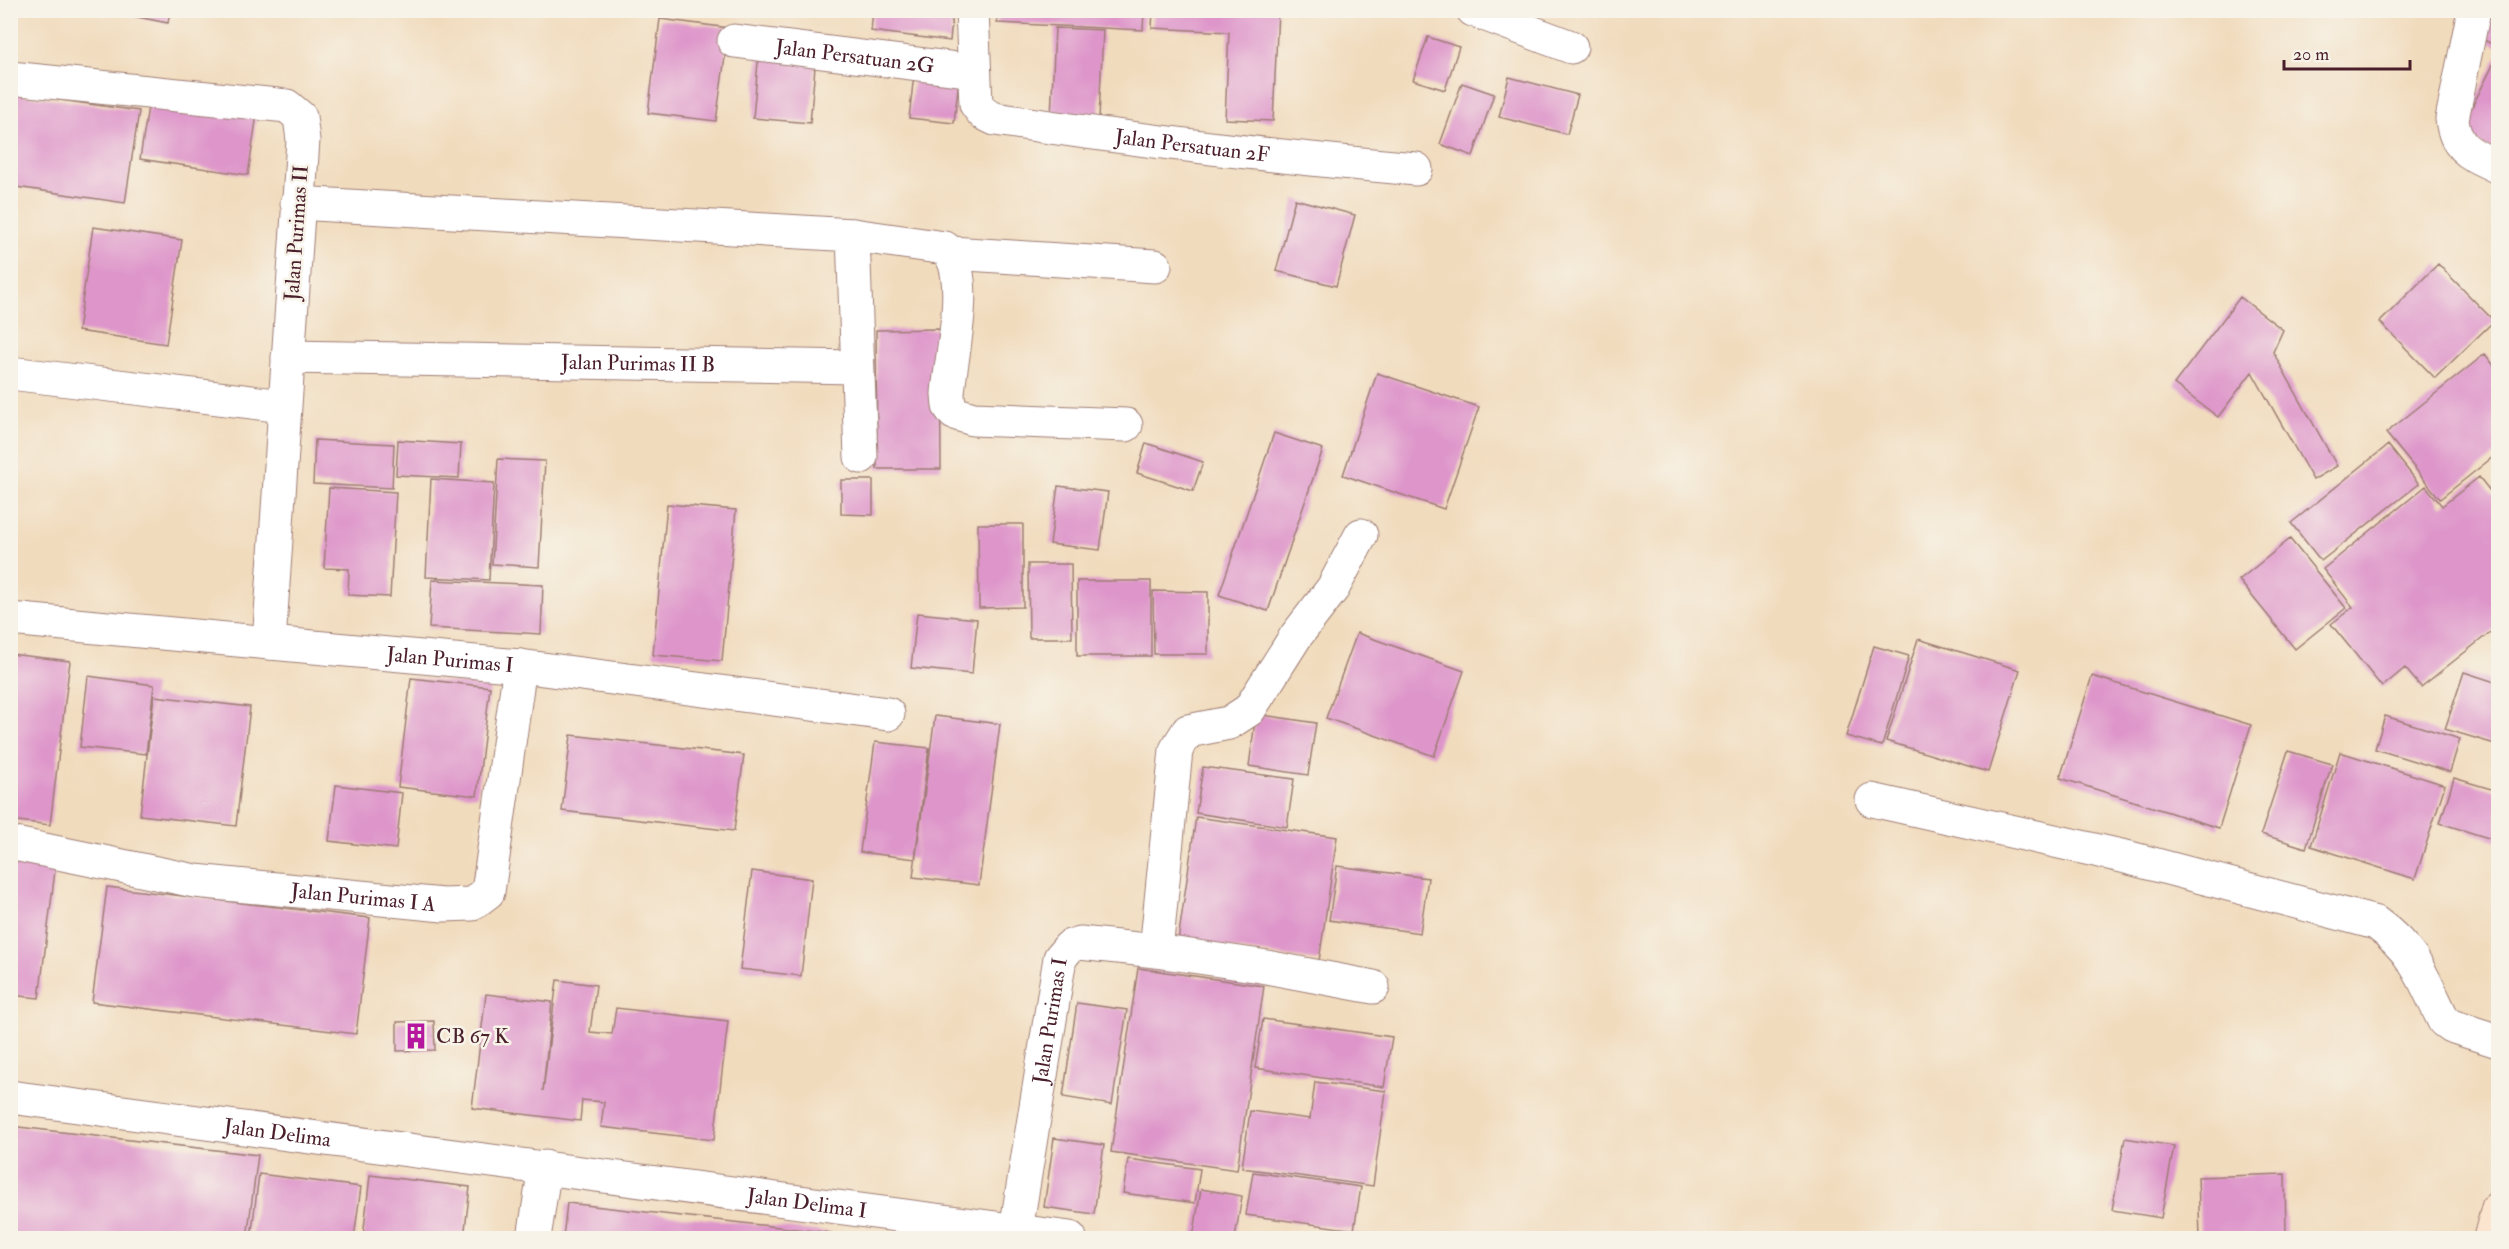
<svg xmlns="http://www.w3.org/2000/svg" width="2509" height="1249" font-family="'IM FELL Double Pica',serif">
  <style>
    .building { fill: #de96ca }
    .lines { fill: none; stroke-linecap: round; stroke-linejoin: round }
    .street-casing { stroke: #9e7d74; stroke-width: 35 }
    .secondary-casing { stroke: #9e7d74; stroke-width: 35 }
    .street { stroke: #fff; stroke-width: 33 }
    .secondary { stroke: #fce5cf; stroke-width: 33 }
    .labels { text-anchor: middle; stroke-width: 5; stroke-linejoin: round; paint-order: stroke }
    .street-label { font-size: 21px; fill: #4a1f2b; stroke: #f7f3e8 }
    .poi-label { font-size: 21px; fill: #4a1f2b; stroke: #f7f3e8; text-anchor: start }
  </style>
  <rect width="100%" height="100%" fill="#f7f3e8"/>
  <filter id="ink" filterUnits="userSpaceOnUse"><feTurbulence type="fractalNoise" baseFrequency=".0167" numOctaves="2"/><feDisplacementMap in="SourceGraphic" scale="12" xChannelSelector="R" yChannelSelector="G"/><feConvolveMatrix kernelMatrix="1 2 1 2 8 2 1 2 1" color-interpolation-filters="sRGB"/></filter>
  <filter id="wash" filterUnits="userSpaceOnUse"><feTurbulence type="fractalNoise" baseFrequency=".008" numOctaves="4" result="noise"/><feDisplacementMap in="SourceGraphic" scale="24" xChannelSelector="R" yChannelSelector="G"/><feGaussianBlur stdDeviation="1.35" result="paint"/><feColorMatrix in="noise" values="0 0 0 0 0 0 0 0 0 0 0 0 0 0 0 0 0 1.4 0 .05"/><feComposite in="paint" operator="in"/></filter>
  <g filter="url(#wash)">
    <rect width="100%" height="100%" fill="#f1dbbd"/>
    <g id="blocks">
      <path class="building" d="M 103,10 L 170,10 L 168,23 Z
        M 873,10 L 953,10 L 950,41 L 871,31 Z
        M 998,10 L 1144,10 L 1143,30 L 997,23 Z
        M 1153,10 L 1278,10 L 1273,121 L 1225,119 L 1229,32 L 1152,28 Z
        M 2492,10 L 2498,10 L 2498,47 L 2478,37 Z
        M 660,19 L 729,28 L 716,121 L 648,113 Z
        M 1055,28 L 1103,30 L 1099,119 L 1051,118 Z
        M 1428,37 L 1459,47 L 1445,90 L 1413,80 Z
        M 759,51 L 816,56 L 810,123 L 753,118 Z
        M 2498,55 L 2498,153 L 2459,133 Z
        M 915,66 L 960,71 L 954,123 L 909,118 Z
        M 1509,77 L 1578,95 L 1567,134 L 1499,117 Z
        M 1462,83 L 1494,94 L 1473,156 L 1440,144 Z
        M 10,93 L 139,111 L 125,203 L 10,186 Z
        M 149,100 L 257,114 L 248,175 L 140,159 Z
        M 1295,199 L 1355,215 L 1336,286 L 1276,271 Z
        M 93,227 L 182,240 L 166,344 L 78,331 Z
        M 2438,264 L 2494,321 L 2435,378 L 2380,322 Z
        M 2240,297 L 2283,330 L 2273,352 L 2337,466 L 2313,480 L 2252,372 L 2218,417 L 2174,384 Z
        M 940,329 L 941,469 L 877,469 L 876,330 Z
        M 2485,354 L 2498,371 L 2498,453 L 2440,499 L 2386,433 Z
        M 1377,373 L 1479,407 L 1444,509 L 1343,475 Z
        M 1274,433 L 1323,449 L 1268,611 L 1219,595 Z
        M 315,440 L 394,444 L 392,488 L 313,484 Z
        M 398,440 L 461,444 L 459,478 L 396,475 Z
        M 1146,443 L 1203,462 L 1193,491 L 1137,473 Z
        M 2388,445 L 2419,484 L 2321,561 L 2291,523 Z
        M 498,459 L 545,461 L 539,567 L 492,564 Z
        M 2479,477 L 2498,501 L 2498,626 L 2421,687 L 2405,668 L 2382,687 L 2331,624 L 2353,607 L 2323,569 L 2426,486 L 2442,506 Z
        M 431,479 L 494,483 L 489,580 L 426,577 Z
        M 841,480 L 873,480 L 873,515 L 841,514 Z
        M 1058,486 L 1108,492 L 1100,550 L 1050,544 Z
        M 329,488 L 396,492 L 390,597 L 348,595 L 349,569 L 324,568 Z
        M 667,504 L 736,510 L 722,661 L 653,655 Z
        M 978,524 L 1023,524 L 1023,607 L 979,608 Z
        M 2290,539 L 2346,608 L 2295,649 L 2239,580 Z
        M 1028,564 L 1071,564 L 1072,638 L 1029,638 Z
        M 432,580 L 543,585 L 541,634 L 429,628 Z
        M 1077,581 L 1151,581 L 1151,656 L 1077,656 Z
        M 1153,591 L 1208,592 L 1208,654 L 1154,654 Z
        M 917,613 L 977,619 L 972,674 L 911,668 Z
        M 1357,633 L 1464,671 L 1434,756 L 1326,718 Z
        M 1918,639 L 2020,670 L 1988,772 L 1886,741 Z
        M 1874,646 L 1909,656 L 1882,746 L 1846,736 Z
        M 10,654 L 70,661 L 50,825 L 10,820 Z
        M 2464,672 L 2498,683 L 2498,745 L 2445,729 Z
        M 88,676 L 154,685 L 146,754 L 80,747 Z
        M 2092,676 L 2251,725 L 2219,828 L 2060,778 Z
        M 411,678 L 490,687 L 477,796 L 398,787 Z
        M 154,696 L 250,707 L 236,826 L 140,815 Z
        M 1256,714 L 1316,723 L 1308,775 L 1249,766 Z
        M 935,716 L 1000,724 L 979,885 L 913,877 Z
        M 2385,716 L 2460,739 L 2450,772 L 2375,749 Z
        M 571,735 L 744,755 L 734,831 L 562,811 Z
        M 875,742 L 929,748 L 915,859 L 860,852 Z
        M 2288,751 L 2332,764 L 2306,848 L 2261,834 Z
        M 2340,752 L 2445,785 L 2415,879 L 2311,846 Z
        M 1203,767 L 1294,779 L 1287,827 L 1196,813 Z
        M 2454,778 L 2498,791 L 2498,841 L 2440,823 Z
        M 336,785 L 402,793 L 396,849 L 329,841 Z
        M 1196,817 L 1337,837 L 1319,961 L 1178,941 Z
        M 10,858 L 56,863 L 39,998 L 10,995 Z
        M 1337,866 L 1428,878 L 1420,933 L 1329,920 Z
        M 752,871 L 812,879 L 801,976 L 740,969 Z
        M 107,887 L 370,918 L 356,1034 L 92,1002 Z
        M 1138,968 L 1264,986 L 1237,1170 L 1111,1152 Z
        M 557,980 L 596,985 L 590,1032 L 612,1034 L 616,1008 L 728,1021 L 714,1140 L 601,1127 L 604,1102 L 582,1100 L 580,1121 L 472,1108 L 486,994 L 552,1002 L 543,1091 Z
        M 1077,1003 L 1127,1010 L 1112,1105 L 1063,1097 Z
        M 1263,1019 L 1392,1037 L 1384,1087 L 1255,1068 Z
        M 434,1021 L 435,1050 L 397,1051 L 397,1022 Z
        M 1315,1082 L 1386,1091 L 1373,1186 L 1242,1168 L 1250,1111 L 1310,1119 Z
        M 10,1126 L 258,1155 L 247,1238 L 10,1238 Z
        M 1054,1138 L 1104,1145 L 1094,1214 L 1044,1207 Z
        M 2125,1138 L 2174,1146 L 2161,1218 L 2112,1210 Z
        M 1128,1159 L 1200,1169 L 1195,1203 L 1123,1193 Z
        M 1253,1172 L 1361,1187 L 1354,1230 L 1246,1215 Z
        M 259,1174 L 361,1187 L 354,1238 L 251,1238 Z
        M 2285,1174 L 2286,1238 L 2200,1238 L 2198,1177 Z
        M 370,1175 L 470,1187 L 464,1238 L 363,1238 Z
        M 1201,1189 L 1242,1196 L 1235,1238 L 1193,1238 Z
        M 567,1203 L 831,1233 L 831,1238 L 563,1238 Z
        M 1336,1230 L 1378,1237 L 1378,1238 L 1335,1238 Z"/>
    </g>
  </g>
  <g filter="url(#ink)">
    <use href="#blocks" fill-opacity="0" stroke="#9e7d74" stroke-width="1.5"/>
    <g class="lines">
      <g class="street-casing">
        <g id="street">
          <path id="s1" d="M 972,10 L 976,104 L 983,113 L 995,119 C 1136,140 1275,157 1416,169"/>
          <path d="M 1473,10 L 1571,47"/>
          <path d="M 2474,10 L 2452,119 C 2456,151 2472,154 2498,167"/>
          <path id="s2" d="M 734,41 L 974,71"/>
          <path d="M 10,78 L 287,106 L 300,117 L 303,140 L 269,643"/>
          <path d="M 297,203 L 853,235 L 945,248 C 973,273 950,359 948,394 L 949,406 L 954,413 L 973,419 L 1126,425"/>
          <path d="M 853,235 L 861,457"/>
          <path d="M 951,253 L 1155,266"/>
          <path id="s3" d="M 288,357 L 857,367"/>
          <path d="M 10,373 L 284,406"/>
          <path id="s4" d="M 10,619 L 520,666 L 888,714"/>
          <path d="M 1872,800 L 2126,857 L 2376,923 C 2416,952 2423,979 2444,1021 L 2451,1026 L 2498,1041"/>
          <path id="s5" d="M 10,843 L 195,881 L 443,905 L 472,904 L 488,892 L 520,666"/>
          <path d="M 1156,951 L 1261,966 L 1373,987"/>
          <path id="s6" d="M 10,1097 L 1070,1238"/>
          <path id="s7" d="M 1016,1230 L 1060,958 L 1070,946 L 1080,943 L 1156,951 L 1176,750 L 1188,731 L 1229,723 L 1249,710 L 1296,636 L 1333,588 L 1361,535"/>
          <path d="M 534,1238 L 545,1167"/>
        </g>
      </g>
      <g class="secondary-casing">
        <path id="secondary" d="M 2490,1238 L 2498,1208"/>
      </g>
      <use href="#street" class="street"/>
      <use href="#secondary" class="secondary"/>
    </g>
  </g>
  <defs>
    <g id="building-bare" transform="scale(2.07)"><path d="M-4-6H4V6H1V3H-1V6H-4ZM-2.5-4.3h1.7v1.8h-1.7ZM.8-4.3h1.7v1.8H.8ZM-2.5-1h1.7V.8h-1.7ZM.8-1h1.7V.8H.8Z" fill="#b5179e" stroke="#f7f3e8" stroke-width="2.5" paint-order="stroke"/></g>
  </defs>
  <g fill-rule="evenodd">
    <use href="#building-bare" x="416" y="1036"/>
  </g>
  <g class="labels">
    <g class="street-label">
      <text dy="7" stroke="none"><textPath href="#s2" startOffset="122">Jalan Persatuan 2G</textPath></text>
      <text dy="7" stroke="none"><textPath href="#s1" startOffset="318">Jalan Persatuan 2F</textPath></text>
      <text transform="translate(296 233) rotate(-86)" y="7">Jalan Purimas II</text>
      <text dy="7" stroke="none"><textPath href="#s3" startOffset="350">Jalan Purimas II B</textPath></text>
      <text dy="7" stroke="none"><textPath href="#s4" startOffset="442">Jalan Purimas I</textPath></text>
      <text dy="7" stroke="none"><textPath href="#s5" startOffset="358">Jalan Purimas I A</textPath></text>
      <text dy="7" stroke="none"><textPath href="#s7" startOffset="212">Jalan Purimas I</textPath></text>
      <text dy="7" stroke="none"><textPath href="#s6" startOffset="270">Jalan Delima</textPath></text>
      <text dy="7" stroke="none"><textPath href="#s6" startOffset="804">Jalan Delima I</textPath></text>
    </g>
    <g class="poi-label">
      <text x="436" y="1043">CB 67 K</text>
    </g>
  </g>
  <rect width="2509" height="1249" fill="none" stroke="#f7f3e8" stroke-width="36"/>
  <path d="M2284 60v9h126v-9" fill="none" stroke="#4a1f2b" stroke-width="3"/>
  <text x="2293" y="60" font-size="18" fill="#4a1f2b" stroke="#f7f3e8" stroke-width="4.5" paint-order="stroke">20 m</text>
</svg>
